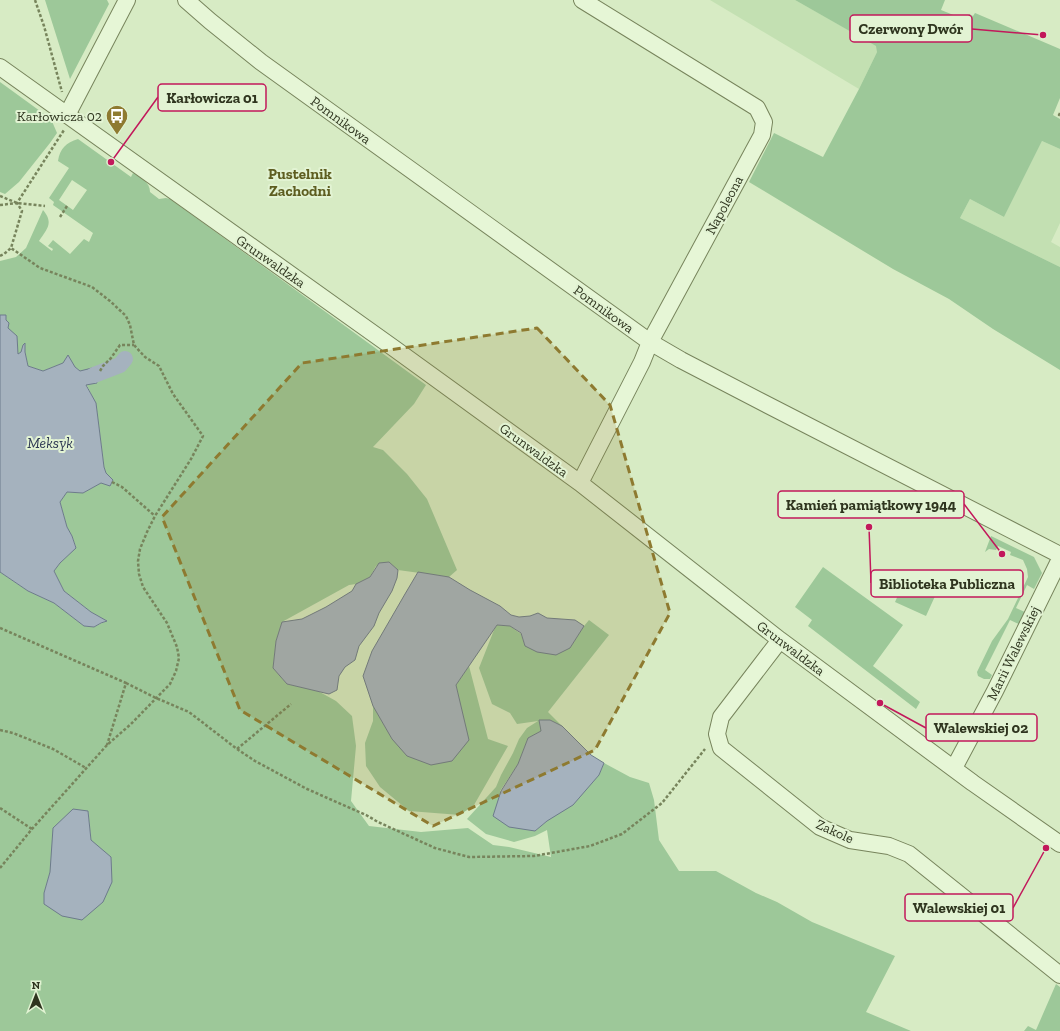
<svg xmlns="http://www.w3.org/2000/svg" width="1060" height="1031" font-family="'Zilla Slab',serif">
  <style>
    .farmland { fill: #c3e0b2 }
    .green { fill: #9dc899; fill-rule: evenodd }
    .water { fill: #a5b2be; stroke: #6d7b8b }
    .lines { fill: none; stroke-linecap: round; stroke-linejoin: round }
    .canal { stroke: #a5b2be; stroke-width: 16 }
    .street-casing { stroke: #77845c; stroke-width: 18 }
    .path { stroke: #77845c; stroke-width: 2.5; stroke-dasharray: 3 2; stroke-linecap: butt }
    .street { stroke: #e6f6d6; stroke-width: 16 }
    .marked { fill: #8e7a30; fill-opacity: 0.2; stroke: #8e7a30; stroke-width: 3; stroke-dasharray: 8 5; stroke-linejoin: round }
    .labels { text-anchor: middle; stroke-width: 4; stroke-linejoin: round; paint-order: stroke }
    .poi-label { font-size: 14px; fill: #2f351f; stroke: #e2f3d3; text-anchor: end }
    .street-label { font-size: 14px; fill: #2f351f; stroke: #e2f3d3 }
    .neighbourhood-label { font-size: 15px; font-weight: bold; fill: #5e5e21; stroke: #e2f3d3 }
    .water-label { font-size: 15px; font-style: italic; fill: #2f3954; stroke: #e2f3d3 }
    .leader { fill: none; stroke: #c2185b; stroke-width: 1.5 }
    .callout-dot { fill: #c2185b; stroke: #e2f3d3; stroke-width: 1.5 }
    .callout { fill: #e2f3d3; stroke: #c2185b; stroke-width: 1.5 }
    .callout-label { font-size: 15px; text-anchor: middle; font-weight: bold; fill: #2f351f }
  </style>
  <rect width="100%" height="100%" fill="#d7ebc4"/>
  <path class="farmland" d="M 710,0 L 795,0 L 877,46 L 877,52 L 859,89 Z
    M 1042,141 L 1060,149 L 1060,223 L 1051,242 L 1060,247 L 1060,267 L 960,218 L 970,199 L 1004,217 Z"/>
  <path class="green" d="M 45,0 L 107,0 L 109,4 L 70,79 Z
    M 795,0 L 945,0 L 941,10 L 966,20 L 969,14 L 973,16 L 975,13 L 1060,49 L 1060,98 L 1053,115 L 1060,119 L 1060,149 L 1042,141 L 1004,217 L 970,199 L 960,218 L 1060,267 L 1060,370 L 993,329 L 949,299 L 893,269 L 749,182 L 774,133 L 823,157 L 859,89 L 877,52 L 876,46 Z
    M 0,82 L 51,119 L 57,133 L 50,143 L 19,182 L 5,194 L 0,192 Z
    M 78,139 L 131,177 L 133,173 C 141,178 150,182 150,192 L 159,199 L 166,198 L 170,199 L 253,259 L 426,385 L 414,404 L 373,447 L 383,450 L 407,474 L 427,499 L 457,570 L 449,577 L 398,570 L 389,562 L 376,566 L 370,577 L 356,584 L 349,585 L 282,622 L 276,641 L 273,668 L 287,684 L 318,691 L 336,701 L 352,716 L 356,746 L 351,801 L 369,826 L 421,832 L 468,828 L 493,845 L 509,847 L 551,857 L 547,830 L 535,836 L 514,842 L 486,834 L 467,819 L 496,787 L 501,775 L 513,753 L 519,739 L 527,728 L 538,721 L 517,724 L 510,713 L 492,704 L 479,668 L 494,630 L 497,625 L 510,626 L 521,634 L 525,646 L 570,648 L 584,626 L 589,620 L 609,635 L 548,712 L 562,726 L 550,720 L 541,731 L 528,738 L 518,764 L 500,791 L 535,831 L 547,821 L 599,775 L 604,763 L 630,777 L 649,783 L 654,800 L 659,840 L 679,871 L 716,871 L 756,893 L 777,902 L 812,922 L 895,956 L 866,1012 L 911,1031 L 0,1031 L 0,572 L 28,591 L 54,603 L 84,626 L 94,627 L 106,621 L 91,612 L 64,591 L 54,571 L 60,563 L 76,547 L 72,536 L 67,527 L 60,502 L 67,492 L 83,493 L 101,483 L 106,473 L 104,467 L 96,404 L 80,371 L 75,367 L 63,363 L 43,371 L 28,366 L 25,352 L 25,343 L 23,345 L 22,352 L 18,355 C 14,343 5,328 6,316 L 0,315 L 0,261 L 16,257 L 26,248 L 43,210 C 54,223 47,229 39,241 L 52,251 L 53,249 L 48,246 L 53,240 L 70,254 L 84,239 L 89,242 L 93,233 L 53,205 L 54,202 L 49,198 L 69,168 L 58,161 C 60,148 66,143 78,139 ZM 72,180 L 87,190 L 73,210 L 59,200 ZM 88,811 L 91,840 L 44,893 L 50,872 Z
    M 991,536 L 1034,557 L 1042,573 L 1034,589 L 1027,585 L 1016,608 L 1027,613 L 1021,625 L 1010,620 L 985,670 L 992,675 L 990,679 L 984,679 L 978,676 L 977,672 L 992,641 L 1008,619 L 1028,577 L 1027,569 L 1023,560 L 1010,555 L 1011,552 L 998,546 L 996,550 L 989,549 L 985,552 Z
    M 823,567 L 903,625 L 873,666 L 920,702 L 916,709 L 808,626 L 812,620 L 795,607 Z
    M 905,580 L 936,594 L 926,616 L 895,602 Z
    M 469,666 L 488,739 L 508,746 L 474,805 L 460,815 L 409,811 L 380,787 L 366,766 L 365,743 L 373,721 L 373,706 L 392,739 L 468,740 L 456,685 Z
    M 1056,984 L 1060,987 L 1060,1031 L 1024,1031 L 1028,1026 L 1036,1030 Z"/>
  <path class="water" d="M 0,315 L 6,315 L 6,320 L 9,323 L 8,328 L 17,336 L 18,354 L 21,352 L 23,345 L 25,343 L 25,352 L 28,366 L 43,371 L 63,363 L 68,355 L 75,367 L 80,371 L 92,368 L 97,383 L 86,385 L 96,403 L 104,467 L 106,473 L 113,480 L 110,486 L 101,483 L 83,493 L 67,492 L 60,502 L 67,527 L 72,536 L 76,548 L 60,563 L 54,571 L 64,591 L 91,612 L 107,621 L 101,623 L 94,627 L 84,626 L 54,603 L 28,591 L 0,572 Z
    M 389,562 L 398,570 L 397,578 L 392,591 L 379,613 L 374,626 L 359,646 L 355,660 L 345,667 L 339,676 L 337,690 L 329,694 L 287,684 L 273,668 L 276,641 L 282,622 L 302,619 L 326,607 L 352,591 L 356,584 L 370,577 L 379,563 Z
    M 418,572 L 449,577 L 470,590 L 500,606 L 511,615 L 519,617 L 530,616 L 538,613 L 547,618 L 575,620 L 584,626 L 570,648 L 556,655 L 537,652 L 525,646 L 521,633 L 510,626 L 497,625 L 456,685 L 469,740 L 452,761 L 431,765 L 407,756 L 392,739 L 373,706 L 363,676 L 372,651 L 405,594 Z
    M 539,720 L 550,720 L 562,726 L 591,755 L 604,763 L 599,775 L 573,805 L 547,821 L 535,831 L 509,827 L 493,816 L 501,791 L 518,764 L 528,738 L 541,731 Z
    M 73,809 L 88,811 L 91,840 L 111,857 L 112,882 L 103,902 L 82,920 L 62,916 L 44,904 L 44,893 L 50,872 L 53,828 Z"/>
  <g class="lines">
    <path class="canal" d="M 94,375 L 120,365 L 125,359"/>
    <g class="street-casing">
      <path id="street" d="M 186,0 L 210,21 L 261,62 L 650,342 L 681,360 L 760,401 L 1060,555
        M 0,67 L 395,349 L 580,483 L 780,640 L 973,783 L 1060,844
        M 67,115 L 127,0
        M 580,483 L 642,362 L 650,342 L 762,135 L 764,122 L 757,108 L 582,0
        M 780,640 L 721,717 L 717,734 L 721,748 L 820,827 L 850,840 L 889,846 L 909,854 L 1060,975
        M 954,768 L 995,691 L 1060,559"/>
    </g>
    <path class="path" d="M 35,0 L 44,26 L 62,92
      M 1060,113 L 1059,115 L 1060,115
      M 0,196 L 17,203 L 45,206
      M 0,205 L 17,203
      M 60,217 L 67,206
      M 0,256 L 4,254 L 11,248 L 22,211 L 17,203 L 64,130
      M 100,371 L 103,366 L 111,358 L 120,345 L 134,345
      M 112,482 L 122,487 L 155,516
      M 0,628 L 126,683 L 107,745
      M 126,683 L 156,698 L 189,712 L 237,749 L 255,761 L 307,789 L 366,815 L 378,822 L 435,848 L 469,857 L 534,856 L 590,846 L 622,834 L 662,803 L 705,749
      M 0,730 L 13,733 L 53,749 L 86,768
      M 237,749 L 291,704
      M 0,808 L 32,829
      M 0,868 L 32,829 L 107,745 L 131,724 L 170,684 L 176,671 L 179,658 L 177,647 L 167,623 L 143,587 L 139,574 L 138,561 L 140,549 L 147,532 L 155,516 L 191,459 L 203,436 L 173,394 L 159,366 L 145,357 L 134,345 L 130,325 L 126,316 L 110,301 L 92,287 L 40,268 L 11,248"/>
    <use href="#street" class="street"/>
  </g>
  <path class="marked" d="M 537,328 L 610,405 L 670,613 L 595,750 L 433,826 L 240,710 L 162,517 L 302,363 Z"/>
  <defs>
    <g id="bus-pin" transform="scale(1.15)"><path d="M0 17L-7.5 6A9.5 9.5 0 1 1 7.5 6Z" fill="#8e7a30" stroke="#e2f3d3"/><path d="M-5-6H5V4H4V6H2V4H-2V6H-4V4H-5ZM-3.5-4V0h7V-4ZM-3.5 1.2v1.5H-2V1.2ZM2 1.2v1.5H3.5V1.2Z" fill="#fff"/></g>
  </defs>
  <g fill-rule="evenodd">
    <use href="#bus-pin" x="117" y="116"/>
  </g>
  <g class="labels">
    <g class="poi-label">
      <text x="102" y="121">Karłowicza 02</text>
    </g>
    <g class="street-label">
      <text transform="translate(341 120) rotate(36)" y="5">Pomnikowa</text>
      <text transform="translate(724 205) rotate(-62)" y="5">Napoleona</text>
      <text transform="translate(271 261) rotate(35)" y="5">Grunwaldzka</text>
      <text transform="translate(604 309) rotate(36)" y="5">Pomnikowa</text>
      <text transform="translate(534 450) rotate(36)" y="5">Grunwaldzka</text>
      <text transform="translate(791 648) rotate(37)" y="5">Grunwaldzka</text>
      <text transform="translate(1013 653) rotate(-64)" y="5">Marii Walewskiej</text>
      <text transform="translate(835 831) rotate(24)" y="5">Zakole</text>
    </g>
    <g class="neighbourhood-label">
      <text x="300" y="179">Pustelnik<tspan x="300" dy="17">Zachodni</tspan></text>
    </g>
    <g class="water-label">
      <text x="50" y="448">Meksyk</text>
    </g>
  </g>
  <path class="leader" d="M1043 35L972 29M111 162L158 97M1002 554L964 504M869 527L871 583M880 703L926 728M1046 848L1013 908"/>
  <g class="callout-dot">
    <circle cx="1043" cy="35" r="4"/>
    <circle cx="111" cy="162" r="4"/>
    <circle cx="1002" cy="554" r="4"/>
    <circle cx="869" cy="527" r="4"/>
    <circle cx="880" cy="703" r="4"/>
    <circle cx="1046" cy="848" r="4"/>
  </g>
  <g class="callout">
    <rect x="850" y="15" width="122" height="27" rx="4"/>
    <rect x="158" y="84" width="108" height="27" rx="4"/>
    <rect x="778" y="491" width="186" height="27" rx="4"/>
    <rect x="871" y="570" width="152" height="27" rx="4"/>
    <rect x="926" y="714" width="111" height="27" rx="4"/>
    <rect x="905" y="894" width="108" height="27" rx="4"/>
  </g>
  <g class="callout-label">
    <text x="911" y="34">Czerwony Dwór</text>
    <text x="212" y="103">Karłowicza 01</text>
    <text x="871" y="510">Kamień pamiątkowy 1944</text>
    <text x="947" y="589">Biblioteka Publiczna</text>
    <text x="981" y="733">Walewskiej 02</text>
    <text x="959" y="913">Walewskiej 01</text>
  </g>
  <g transform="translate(36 995)" stroke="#e2f3d3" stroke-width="3" paint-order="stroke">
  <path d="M0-3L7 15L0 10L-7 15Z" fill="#2f351f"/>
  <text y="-6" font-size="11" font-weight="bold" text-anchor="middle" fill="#2f351f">N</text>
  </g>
</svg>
